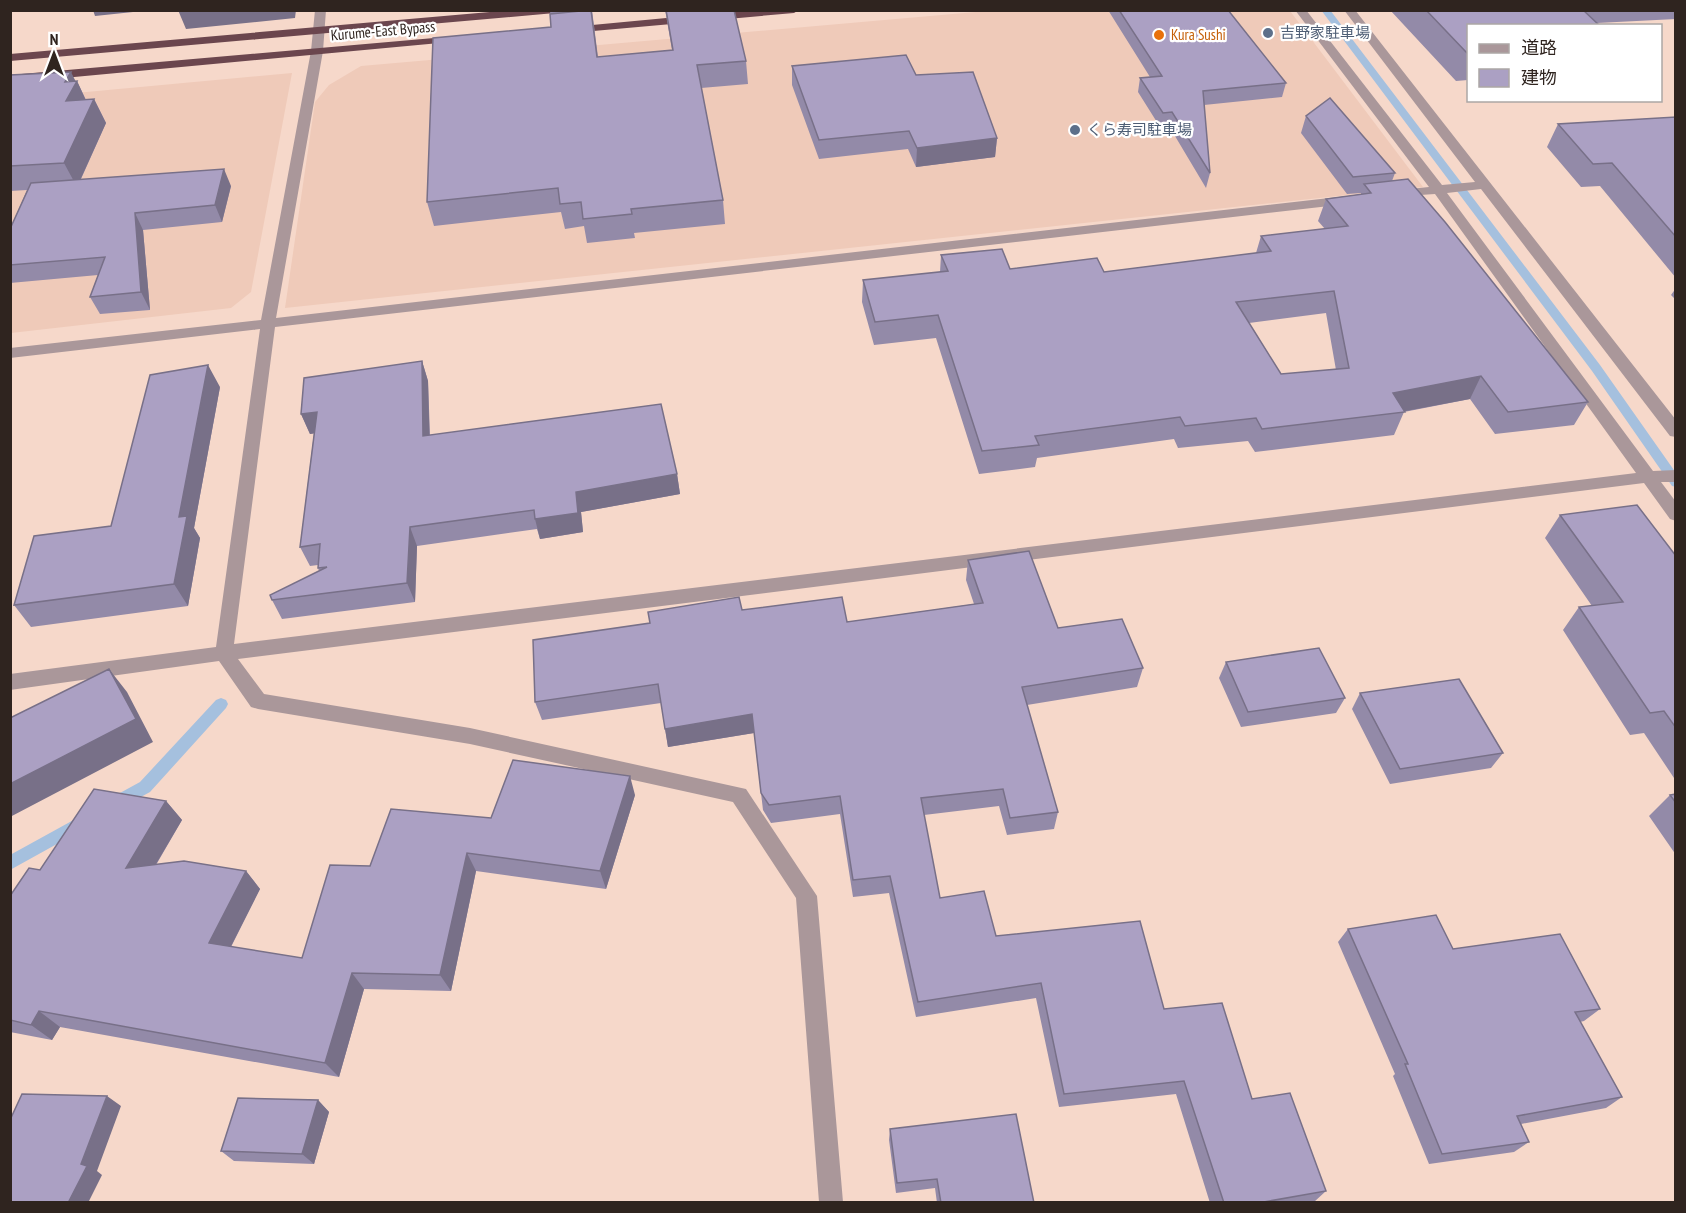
<svg xmlns="http://www.w3.org/2000/svg" width="1686" height="1213" font-family="'PT Sans Narrow','Noto Sans JP',sans-serif">
  <style>
    .built { fill: #efcab9 }
    .lines { fill: none; stroke-linecap: round; stroke-linejoin: round }
    .stream { fill: #a5c0de; fill-rule: evenodd }
    .minor { fill: #aa979a; fill-rule: evenodd }
    .highway { fill: #6b464e; fill-rule: evenodd }
    .wall { fill: #938aa8; fill-rule: evenodd }
    .shaded-wall { fill: #787088 }
    .building { fill: #aba0c3; stroke: #787088; stroke-width: 1.5; fill-rule: evenodd }
    .service-dot { fill: #5c6f8a; stroke: #fff; stroke-width: 2 }
    .food-dot { fill: #e8710a; stroke: #fff; stroke-width: 2 }
    .labels { text-anchor: middle; stroke-width: 4.5; stroke-linejoin: round; paint-order: stroke }
    .far-street-label { font-size: 15px; fill: #2f241f; stroke: #fff }
    .far-service-label { font-size: 15px; fill: #4e5e75; stroke: #fff; text-anchor: start }
    .far-food-label { font-size: 15px; fill: #c56008; stroke: #fff; text-anchor: start }
  </style>
  <rect width="100%" height="100%" fill="#f6d8ca"/>
  <path class="built" d="M 987,11 L 1290,11 L 1423,187 L 285,308 L 315,102 L 329,85 L 361,66 Z
    M 292,73 L 251,292 L 231,308 L 11,333 L 11,99 Z"/>
  <g class="lines">
    <path class="stream" d="M 1321,10 L 1330,10 L 1600,365 L 1676,473 L 1676,487 L 1672,486 L 1592,371 Z
      M 221,698 L 226,700 L 228,704 L 226,708 L 150,792 L 119,809 L 114,811 L 109,809 L 106,804 L 109,799 L 140,782 L 216,700 Z
      M 79,817 L 84,819 L 87,824 L 84,829 L 10,870 L 10,855 Z"/>
    <path class="minor" d="M 315,10 L 326,10 L 323,51 L 276,318 L 1347,196 L 1354,200 L 1347,204 L 275,327 L 234,644 L 1636,473 L 1435,194 L 1390,197 L 1390,191 L 1429,187 L 1295,10 L 1306,10 L 1442,185 L 1475,182 L 1344,10 L 1355,10 L 1676,420 L 1676,437 L 1670,436 L 1481,189 L 1447,193 L 1653,471 L 1676,470 L 1676,482 L 1661,482 L 1676,502 L 1676,521 L 1670,519 L 1644,483 L 238,659 L 264,694 L 470,728 L 746,789 L 817,896 L 843,1202 L 819,1202 L 796,898 L 733,802 L 470,744 L 258,709 L 251,707 L 219,661 L 10,690 L 10,674 L 216,647 L 260,329 L 10,358 L 10,348 L 261,320 L 311,51 Z"/>
    <path class="highway" d="M 512,10 L 560,10 L 555,13 L 10,61 L 10,54 Z
      M 751,10 L 799,10 L 794,13 L 571,33 L 565,30 L 571,27 Z
      M 457,36 L 461,37 L 461,41 L 10,83 L 10,75 Z"/>
  </g>
  <path class="wall" d="M 550,10 L 592,10 L 598,57 L 672,50 L 666,15 L 665,10 L 734,10 L 746,61 L 748,84 L 701,88 L 723,200 L 725,224 L 634,233 L 635,238 L 587,243 L 584,226 L 565,229 L 561,212 L 434,226 L 427,202 L 551,27 Z
    M 1108,10 L 1228,10 L 1286,83 L 1282,97 L 1204,105 L 1210,173 L 1206,188 L 1169,126 L 1160,127 L 1138,92 L 1140,78 L 1150,77 Z
    M 1390,10 L 1676,10 L 1676,19 L 1597,23 L 1468,26 L 1468,80 L 1456,81 Z
    M 792,66 L 916,75 L 997,138 L 995,157 L 916,167 L 908,149 L 819,159 L 792,85 Z
    M 10,75 L 77,81 L 86,100 L 94,99 L 106,123 L 81,179 L 231,186 L 222,222 L 143,230 L 150,310 L 100,314 L 90,297 L 98,275 L 10,283 L 10,229 L 27,190 L 10,191 Z
    M 1306,116 L 1395,173 L 1392,181 L 1588,402 L 1574,425 L 1495,434 L 1470,399 L 1404,412 L 1394,435 L 1255,452 L 1248,441 L 1178,448 L 1174,439 L 1037,458 L 1035,467 L 979,474 L 936,338 L 874,345 L 862,302 L 863,280 L 940,272 L 941,255 L 1010,269 L 1104,272 L 1256,253 L 1261,236 L 1325,229 L 1318,221 L 1326,199 L 1361,194 L 1361,193 L 1347,194 L 1301,133 ZM 1326,313 L 1336,370 L 1281,374 L 1249,323 Z
    M 1676,117 L 1676,278 L 1600,186 L 1581,187 L 1547,147 L 1558,124 Z
    M 1676,288 L 1676,300 L 1671,295 Z
    M 422,361 L 428,381 L 430,435 L 677,474 L 680,494 L 581,512 L 583,532 L 540,539 L 537,529 L 417,546 L 415,602 L 282,619 L 272,600 L 319,571 L 318,568 L 318,565 L 310,566 L 300,547 L 314,433 L 310,434 L 301,414 Z
    M 220,387 L 194,528 L 200,538 L 188,606 L 31,627 L 14,605 L 111,526 Z
    M 1560,515 L 1676,556 L 1676,781 L 1644,733 L 1630,735 L 1563,630 L 1579,607 L 1592,606 L 1545,538 Z
    M 968,560 L 1058,628 L 1143,668 L 1137,687 L 1027,705 L 1058,812 L 1054,829 L 1007,835 L 999,806 L 924,815 L 940,898 L 996,936 L 1164,1009 L 1252,1099 L 1326,1191 L 1314,1202 L 1210,1203 L 1176,1094 L 1059,1107 L 1036,998 L 916,1017 L 889,893 L 853,897 L 840,814 L 771,823 L 763,810 L 754,733 L 668,747 L 661,703 L 542,720 L 535,702 L 742,610 L 847,622 L 974,604 L 966,580 Z
    M 1226,662 L 1345,698 L 1336,713 L 1241,727 L 1219,678 Z
    M 1360,693 L 1503,753 L 1491,768 L 1390,784 L 1352,709 Z
    M 1676,794 L 1676,855 L 1649,816 L 1670,795 Z
    M 635,795 L 606,889 L 476,871 L 451,991 L 364,989 L 339,1077 L 60,1027 L 52,1040 L 10,1032 L 10,896 L 40,870 L 166,801 L 182,820 L 156,865 L 246,871 L 260,889 L 231,947 L 302,958 L 370,866 L 491,818 Z
    M 1348,929 L 1453,949 L 1600,1009 L 1584,1021 L 1580,1022 L 1622,1097 L 1606,1108 L 1521,1124 L 1529,1142 L 1514,1152 L 1429,1164 L 1393,1076 L 1395,1074 L 1338,942 Z
    M 318,1100 L 329,1112 L 314,1164 L 234,1161 L 221,1151 Z
    M 890,1129 L 1034,1203 L 937,1203 L 935,1188 L 896,1193 L 889,1140 Z"/>
  <path class="shaded-wall" d="M 93,10 L 152,10 L 95,16 Z
    M 178,10 L 296,10 L 295,18 L 186,29 Z
    M 71,72 L 76,82 L 77,81 L 88,105 L 66,101 L 65,82 Z
    M 94,99 L 106,123 L 77,187 L 64,163 Z
    M 997,138 L 995,157 L 916,167 L 917,148 Z
    M 224,169 L 231,186 L 222,222 L 215,205 Z
    M 135,213 L 143,230 L 150,310 L 141,292 Z
    M 422,361 L 428,381 L 430,456 L 423,436 Z
    M 208,365 L 220,387 L 194,528 L 200,538 L 188,606 L 174,584 L 179,517 Z
    M 1481,376 L 1470,399 L 1395,413 L 1393,393 Z
    M 317,412 L 325,432 L 310,434 L 301,414 Z
    M 677,474 L 680,494 L 581,512 L 583,532 L 540,539 L 535,519 L 576,492 Z
    M 410,527 L 417,546 L 415,602 L 407,583 Z
    M 109,669 L 127,692 L 153,742 L 10,817 L 10,784 Z
    M 752,714 L 754,733 L 668,747 L 665,729 Z
    M 630,776 L 635,795 L 606,889 L 600,871 Z
    M 166,801 L 182,820 L 143,886 L 126,868 Z
    M 467,853 L 476,871 L 451,991 L 440,975 Z
    M 246,871 L 260,889 L 224,960 L 209,943 Z
    M 352,973 L 364,989 L 339,1077 L 325,1063 Z
    M 39,1011 L 60,1027 L 52,1040 L 31,1025 Z
    M 107,1096 L 121,1106 L 97,1171 L 102,1175 L 88,1203 L 68,1203 L 81,1164 Z
    M 318,1100 L 329,1112 L 314,1164 L 302,1154 Z"/>
  <path class="building" d="M 591,10 L 597,57 L 673,50 L 666,10 L 734,10 L 746,61 L 697,65 L 723,200 L 631,209 L 632,214 L 583,219 L 581,202 L 560,204 L 558,188 L 427,202 L 433,38 L 551,27 L 550,14 Z
    M 1119,10 L 1228,10 L 1286,83 L 1203,91 L 1210,173 L 1172,112 L 1163,113 L 1140,78 L 1162,76 Z
    M 1426,10 L 1583,10 L 1600,26 L 1468,26 L 1468,53 L 1467,53 Z
    M 906,55 L 916,75 L 973,72 L 997,138 L 917,148 L 909,131 L 819,140 L 792,66 Z
    M 71,72 L 65,82 L 77,81 L 66,101 L 94,99 L 64,163 L 10,166 L 10,75 Z
    M 1330,98 L 1395,173 L 1353,177 L 1306,116 Z
    M 1676,117 L 1676,237 L 1612,163 L 1593,164 L 1558,124 Z
    M 224,169 L 215,205 L 135,213 L 141,292 L 90,297 L 105,257 L 10,265 L 10,229 L 31,183 Z
    M 1408,179 L 1445,222 L 1588,402 L 1508,412 L 1481,376 L 1393,393 L 1405,412 L 1262,429 L 1256,418 L 1185,426 L 1180,417 L 1035,436 L 1039,445 L 982,451 L 938,315 L 875,322 L 863,280 L 948,271 L 941,255 L 1002,249 L 1010,269 L 1097,258 L 1104,272 L 1271,251 L 1261,236 L 1348,226 L 1326,199 L 1371,193 L 1364,184 ZM 1334,291 L 1349,368 L 1281,374 L 1236,302 Z
    M 422,361 L 423,436 L 661,404 L 677,474 L 576,492 L 578,513 L 535,519 L 534,510 L 410,527 L 407,583 L 272,600 L 270,595 L 327,567 L 318,568 L 320,544 L 300,547 L 317,412 L 301,414 L 304,378 Z
    M 208,365 L 179,517 L 187,516 L 174,584 L 14,605 L 34,536 L 111,526 L 150,375 Z
    M 1637,505 L 1676,556 L 1676,728 L 1664,711 L 1650,713 L 1579,607 L 1623,602 L 1560,515 Z
    M 1029,551 L 1058,628 L 1122,619 L 1143,668 L 1022,687 L 1058,812 L 1010,818 L 1003,789 L 921,798 L 940,898 L 984,891 L 996,936 L 1140,921 L 1164,1009 L 1222,1003 L 1252,1099 L 1290,1093 L 1326,1191 L 1258,1203 L 1224,1203 L 1184,1081 L 1064,1094 L 1041,983 L 918,1002 L 890,876 L 853,880 L 840,796 L 769,805 L 761,793 L 752,714 L 665,729 L 658,684 L 535,702 L 533,640 L 650,623 L 648,612 L 739,597 L 742,610 L 842,597 L 847,622 L 983,603 L 968,560 Z
    M 1319,648 L 1345,698 L 1248,712 L 1226,662 Z
    M 109,669 L 136,719 L 10,784 L 10,718 Z
    M 1459,679 L 1503,753 L 1400,769 L 1360,693 Z
    M 513,760 L 630,776 L 600,871 L 467,853 L 440,975 L 352,973 L 325,1063 L 39,1011 L 31,1025 L 10,1020 L 10,896 L 29,868 L 40,870 L 94,789 L 166,801 L 126,868 L 184,861 L 246,871 L 209,943 L 302,958 L 330,865 L 370,866 L 391,809 L 491,818 Z
    M 1676,794 L 1676,803 L 1670,795 Z
    M 1436,915 L 1453,949 L 1560,934 L 1600,1009 L 1575,1012 L 1622,1097 L 1517,1116 L 1529,1142 L 1442,1154 L 1405,1064 L 1408,1064 L 1348,929 Z
    M 22,1094 L 107,1096 L 81,1164 L 87,1166 L 68,1203 L 10,1203 L 10,1120 Z
    M 238,1098 L 318,1100 L 302,1154 L 221,1151 Z
    M 1016,1114 L 1034,1203 L 941,1203 L 937,1179 L 897,1183 L 890,1129 Z"/>
  <g class="service-dot">
    <circle cx="1268" cy="33" r="6"/>
    <circle cx="1075" cy="130" r="6"/>
  </g>
  <circle class="food-dot" cx="1159" cy="35" r="6"/>
  <g class="labels">
    <g class="far-street-label">
      <text transform="translate(383 31) rotate(-5)" y="5">Kurume-East Bypass</text>
    </g>
    <g class="far-service-label">
      <text x="1280" y="38">吉野家駐車場</text>
      <text x="1087" y="135">くら寿司駐車場</text>
    </g>
    <g class="far-food-label">
      <text x="1171" y="40">Kura Sushi</text>
    </g>
  </g>
  <rect width="1686" height="1213" fill="none" stroke="#2f241f" stroke-width="24"/>
  <rect x="1467" y="24" width="195" height="78" fill="#ffffff" stroke="#aca7a5" stroke-width="1.5"/>
  <rect x="1479" y="44" width="30" height="9" fill="#aa979a" stroke="#aca7a5" stroke-width="1.5"/>
  <text x="1521" y="54" font-size="18" fill="#2f241f">道路</text>
  <rect x="1479" y="69" width="30" height="18" fill="#aba0c3" stroke="#aca7a5" stroke-width="1.5"/>
  <text x="1521" y="84" font-size="18" fill="#2f241f">建物</text>
  <g transform="translate(54 54)" stroke="#ffffff" stroke-width="4.5" paint-order="stroke">
  <path d="M0-4.5L10 22L0 15L-10 22Z" fill="#2f241f"/>
  <text y="-9" font-size="16" font-weight="bold" text-anchor="middle" fill="#2f241f">N</text>
  </g>
</svg>
